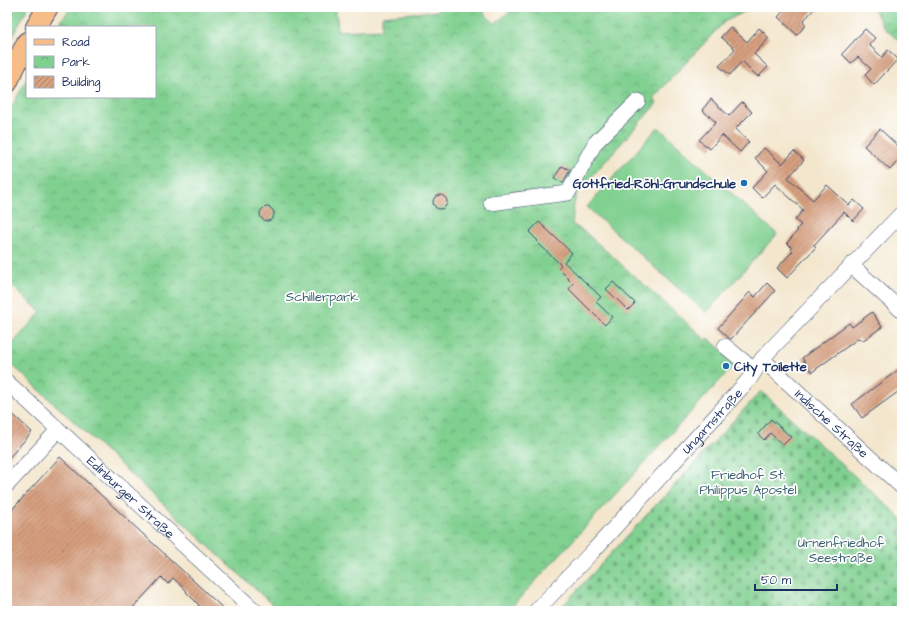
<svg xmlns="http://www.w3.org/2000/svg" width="909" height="618" font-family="'Architects Daughter',sans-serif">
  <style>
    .grass { fill: #80d090; stroke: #4e8077 }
    .cemetery { fill: url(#cemetery-stones); stroke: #4e8077 }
    .park { fill: url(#park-crowns); stroke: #4e8077 }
    .building { fill: url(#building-hatch) }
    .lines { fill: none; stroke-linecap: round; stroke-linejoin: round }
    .minor-casing { stroke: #3b4a6e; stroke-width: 16 }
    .major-casing { stroke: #3b4a6e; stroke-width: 22 }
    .minor { stroke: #fff; stroke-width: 15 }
    .major { stroke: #f7bd88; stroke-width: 20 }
    .poi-dot { fill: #1f6fb2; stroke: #fff; stroke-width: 1.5 }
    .labels { text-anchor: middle; stroke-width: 3.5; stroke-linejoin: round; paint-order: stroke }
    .poi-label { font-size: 13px; font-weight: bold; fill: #1b2f5e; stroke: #fff; text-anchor: end }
    .park-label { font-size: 13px; fill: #395f6d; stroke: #fff }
    .street-label { font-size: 13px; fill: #1b2f5e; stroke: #fff }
  </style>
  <defs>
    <pattern id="cemetery-stones" width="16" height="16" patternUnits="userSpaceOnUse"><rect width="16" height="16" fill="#80d090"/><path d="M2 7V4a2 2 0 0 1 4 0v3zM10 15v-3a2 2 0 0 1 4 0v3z" fill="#68a979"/></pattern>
    <pattern id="park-crowns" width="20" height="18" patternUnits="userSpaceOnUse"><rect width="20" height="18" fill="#80d090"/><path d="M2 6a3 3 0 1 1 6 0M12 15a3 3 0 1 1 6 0" fill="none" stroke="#68a979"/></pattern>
    <pattern id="building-hatch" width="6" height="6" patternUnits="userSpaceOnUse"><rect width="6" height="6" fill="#d69f7e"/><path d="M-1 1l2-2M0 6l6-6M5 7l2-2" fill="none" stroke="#ad826a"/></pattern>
  </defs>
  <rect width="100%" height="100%" fill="#fff"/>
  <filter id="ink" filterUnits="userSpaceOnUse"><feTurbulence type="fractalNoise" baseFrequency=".025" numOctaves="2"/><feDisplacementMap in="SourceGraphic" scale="8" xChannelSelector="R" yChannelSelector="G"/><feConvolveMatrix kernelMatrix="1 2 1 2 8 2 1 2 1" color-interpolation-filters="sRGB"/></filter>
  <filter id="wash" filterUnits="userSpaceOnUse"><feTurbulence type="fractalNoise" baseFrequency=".012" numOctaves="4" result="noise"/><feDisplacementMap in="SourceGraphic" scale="16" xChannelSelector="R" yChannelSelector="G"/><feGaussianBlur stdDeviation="0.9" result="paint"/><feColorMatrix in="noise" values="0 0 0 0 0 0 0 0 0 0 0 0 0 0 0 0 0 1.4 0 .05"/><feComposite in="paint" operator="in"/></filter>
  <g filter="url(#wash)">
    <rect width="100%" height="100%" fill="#f3e6cc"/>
    <path class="grass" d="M 658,127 L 777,234 L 706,313 L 587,207 Z"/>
    <path class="cemetery" d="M 761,391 L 902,519 L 902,611 L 558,611 Z"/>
    <path class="park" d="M 7,7 L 28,7 L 7,47 Z
      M 71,7 L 262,7 L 267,11 L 336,9 L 338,31 L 382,29 L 382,16 L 436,11 L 443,7 L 479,7 L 494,24 L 516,7 L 754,7 L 724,22 L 653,98 L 657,103 L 577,193 L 574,204 L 572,224 L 586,233 L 706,340 L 708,338 L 736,363 L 508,611 L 279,611 L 7,360 L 7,350 L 41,312 L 7,282 L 7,116 L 27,78 L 27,97 L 155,97 L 155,27 L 57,27 Z
      M 867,7 L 902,7 L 902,43 L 884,28 L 874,9 Z"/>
    <g id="blocks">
      <path class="building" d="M 787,7 L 816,7 L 803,21 L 806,25 L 797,35 L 778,17 Z
        M 730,27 L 747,42 L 759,28 L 769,38 L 754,54 L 768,67 L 758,77 L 742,61 L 730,75 L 719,66 L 735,49 L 721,37 Z
        M 865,29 L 875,38 L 869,45 L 882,57 L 888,50 L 898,59 L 874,85 L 865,75 L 871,69 L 858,57 L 851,63 L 842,54 Z
        M 711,99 L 729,116 L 742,102 L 752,112 L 735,129 L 749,142 L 740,152 L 722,135 L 710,149 L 699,140 L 716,122 L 702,110 Z
        M 880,129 L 902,150 L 902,156 L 890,170 L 864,146 Z
        M 764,148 L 782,164 L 794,151 L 804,160 L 788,178 L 813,200 L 827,185 L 849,205 L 854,200 L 864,209 L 853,221 L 844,212 L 814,245 L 816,247 L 787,278 L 777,268 L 793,251 L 791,249 L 792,248 L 787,243 L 798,230 L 797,229 L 801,225 L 795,220 L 803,210 L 775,184 L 762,198 L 752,188 L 768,171 L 755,158 Z
        M 562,166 L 570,170 L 563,183 L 554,178 Z
        M433 202a7 7 0 1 1 14 0a7 7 0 1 1-14 0Z
        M260 214a7 7 0 1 1 14 0a7 7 0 1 1-14 0Z
        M 539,222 L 572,253 L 564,262 L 601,297 L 596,302 L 612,317 L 605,325 L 569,289 L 573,283 L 558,268 L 561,265 L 537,242 L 538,241 L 529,232 Z
        M 613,282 L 635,303 L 628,310 L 606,289 Z
        M 767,283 L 775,291 L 731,339 L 729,338 L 718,328 L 750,292 L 755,297 Z
        M 872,312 L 882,327 L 862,341 L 859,338 L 812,372 L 802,358 L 849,323 L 852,327 Z
        M 902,367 L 902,389 L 862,418 L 852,404 Z
        M 7,409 L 32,432 L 7,460 Z
        M 771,419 L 791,437 L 783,445 L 770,433 L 764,440 L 758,434 Z
        M 60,457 L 226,611 L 194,611 L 199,605 L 186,592 L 187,591 L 173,578 L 168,584 L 161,577 L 130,611 L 7,611 L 7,515 Z"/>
    </g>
  </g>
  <g filter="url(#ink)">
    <use href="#blocks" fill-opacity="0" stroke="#3b4a6e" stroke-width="1"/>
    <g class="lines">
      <g class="minor-casing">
        <g id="minor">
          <path d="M 491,203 L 568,193 L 595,143 L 638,101"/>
          <path d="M 851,265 L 902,311"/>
          <path d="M 725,346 L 754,370"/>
          <path id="s1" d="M 762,359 L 902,487"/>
          <path id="s2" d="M 7,382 L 255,611"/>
          <path d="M 7,485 L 58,430"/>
          <path id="s3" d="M 536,611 L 594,550 L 734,396 L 751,377 L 762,359 L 771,349 L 902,213"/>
        </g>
      </g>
      <g class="major-casing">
        <path id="major" d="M 36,27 L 48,7
          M 7,83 L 27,42"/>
      </g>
      <use href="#minor" class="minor"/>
      <use href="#major" class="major"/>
    </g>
  </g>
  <g class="poi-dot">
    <circle cx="744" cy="183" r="4"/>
    <circle cx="726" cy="366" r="4"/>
  </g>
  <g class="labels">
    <g class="poi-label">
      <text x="736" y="188">Gottfried-Röhl-Grundschule</text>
      <text x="734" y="371" text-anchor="start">City Toilette</text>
    </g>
    <g class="park-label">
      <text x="322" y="301">Schillerpark</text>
      <text x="748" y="479">Friedhof St.<tspan x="748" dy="15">Philippus Apostel</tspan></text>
      <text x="841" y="547">Urnenfriedhof<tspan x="841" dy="15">Seestraße</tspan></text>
    </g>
    <g class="street-label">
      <text dy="5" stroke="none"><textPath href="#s3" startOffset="259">Ungarnstraße</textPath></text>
      <text dy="5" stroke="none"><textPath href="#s1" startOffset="95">Indische Straße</textPath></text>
      <text dy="5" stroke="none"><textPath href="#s2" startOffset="169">Edinburger Straße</textPath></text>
    </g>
  </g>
  <rect width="909" height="618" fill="none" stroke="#fff" stroke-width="24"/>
  <rect x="26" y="26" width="130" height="72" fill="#ffffff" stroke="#a4acbf"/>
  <rect x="34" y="39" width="20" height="6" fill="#f7bd88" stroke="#a4acbf"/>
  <text x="62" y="46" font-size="12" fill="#1b2f5e">Road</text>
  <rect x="34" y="56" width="20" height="12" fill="url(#park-crowns)" stroke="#a4acbf"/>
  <text x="62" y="66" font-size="12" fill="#1b2f5e">Park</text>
  <rect x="34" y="76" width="20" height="12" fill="url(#building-hatch)" stroke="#a4acbf"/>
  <text x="62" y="86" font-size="12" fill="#1b2f5e">Building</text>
  <path d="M755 584v6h82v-6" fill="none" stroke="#1b2f5e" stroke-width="2"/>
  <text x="761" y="584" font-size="12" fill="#1b2f5e" stroke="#ffffff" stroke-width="3" paint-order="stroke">50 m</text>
</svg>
